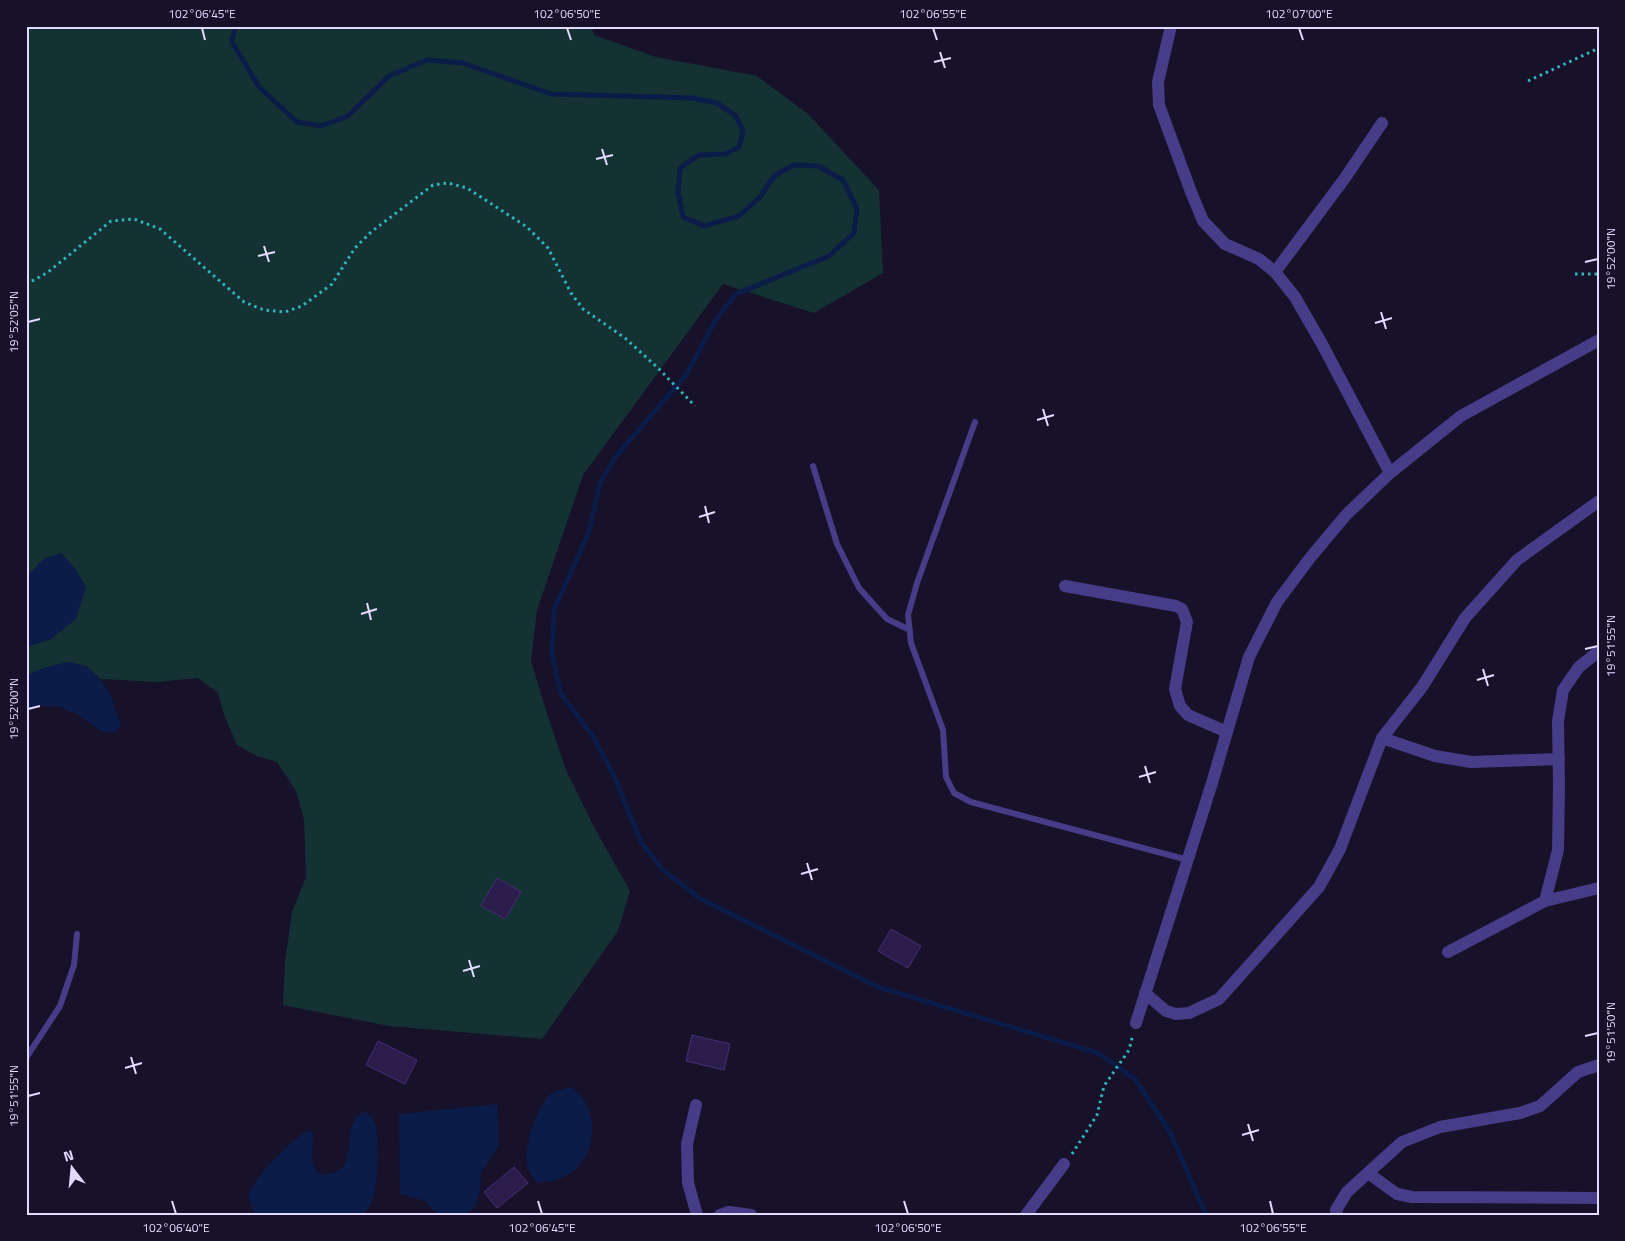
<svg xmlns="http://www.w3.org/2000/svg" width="1625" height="1241" font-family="'Titillium Web',sans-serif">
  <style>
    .green { fill: #143234 }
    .water { fill: #0b1c48 }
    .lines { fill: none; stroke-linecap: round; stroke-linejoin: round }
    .stream { stroke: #0b1c48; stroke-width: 5 }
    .building { fill: #2b1d4b; stroke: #442f76 }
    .path { stroke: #31b6bb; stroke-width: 3; stroke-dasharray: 2.5 4; stroke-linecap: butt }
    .lane { stroke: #473c88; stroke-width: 6 }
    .street { stroke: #473c88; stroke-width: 12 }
    .ticks { fill: none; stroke: #e2daff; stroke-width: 2 }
    .neatline { fill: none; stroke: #e2daff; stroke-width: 2 }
    .ticks-label { font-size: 12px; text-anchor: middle; fill: #e2daff }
  </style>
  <rect width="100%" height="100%" fill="#18112a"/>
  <path class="green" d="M 26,26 L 591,26 L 594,35 L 656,57 L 757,76 L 808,114 L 879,190 L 883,273 L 814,313 L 723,284 L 583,475 L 537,610 L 531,661 L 548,717 L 566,770 L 594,827 L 630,891 L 618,931 L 542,1039 L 389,1026 L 283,1005 L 285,962 L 292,912 L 306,877 L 304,820 L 296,791 L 277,762 L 257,756 L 237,745 L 224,715 L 218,693 L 198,678 L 157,682 L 101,679 L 86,666 L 47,667 L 26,675 L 26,647 L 51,639 L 45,558 L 26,577 Z"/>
  <path class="water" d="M 61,553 L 75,568 L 86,587 L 76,619 L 51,639 L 26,647 L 26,577 L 45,558 Z
    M 68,662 C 74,663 82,664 87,667 C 108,681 115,705 121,727 L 113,733 L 100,731 L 82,717 L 59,706 L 39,706 L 26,713 L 26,675 L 47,667 Z
    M 571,1087 C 575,1090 579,1094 582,1097 C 588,1104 592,1118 592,1126 C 593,1161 572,1181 538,1183 C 532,1177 528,1171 527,1162 C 524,1144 537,1105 552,1093 C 557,1090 565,1089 571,1087 Z
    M 497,1104 L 499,1145 L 481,1172 L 480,1191 L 474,1209 L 460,1215 L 437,1215 L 425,1201 L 400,1194 L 399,1114 Z
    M 365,1111 C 368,1113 371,1116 373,1120 C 381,1132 378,1188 372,1202 C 370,1206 366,1211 363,1215 L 256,1215 L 253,1211 L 248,1194 C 264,1166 281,1151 306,1131 L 313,1132 C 314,1147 308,1162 319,1174 C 360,1178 342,1139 356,1117 C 358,1114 362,1113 365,1111 Z"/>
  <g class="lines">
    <path class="stream" d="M 235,26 L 232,42 L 259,87 L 297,122 L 321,126 L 348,116 L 389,76 L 427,60 L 463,63 L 551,94 L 692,98 L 717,103 L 736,116 L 743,131 L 739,147 L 725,154 L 699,155 L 680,168 L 678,192 L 683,217 L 704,226 L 739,216 L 760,197 L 774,176 L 794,165 L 818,166 L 843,180 L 857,209 L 854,233 L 829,256 L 736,294 L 717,318 L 686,375 L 617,455 L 600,483 L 589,532 L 554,610 L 552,655 L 561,694 L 593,736 L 614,776 L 641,842 L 662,869 L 699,898 L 878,987 L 1098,1053 L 1135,1079 L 1170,1132 L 1206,1215"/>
  </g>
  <path class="building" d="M 497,878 L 521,892 L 505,919 L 481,906 Z
    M 891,929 L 921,946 L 908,968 L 878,951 Z
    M 692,1035 L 730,1044 L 724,1070 L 686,1061 Z
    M 378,1041 L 417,1060 L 405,1084 L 366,1065 Z
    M 514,1167 L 528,1183 L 497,1208 L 484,1192 Z"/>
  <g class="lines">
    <path class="path" d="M 1528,81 L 1599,48
      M 1575,274 L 1599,274
      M 26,284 L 47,273 L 111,221 L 134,219 L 160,229 L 244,302 L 264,310 L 285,312 L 302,306 L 332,284 L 355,248 L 371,232 L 433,185 L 448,183 L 467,188 L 527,227 L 548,248 L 571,293 L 583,309 L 625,338 L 658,368 L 695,406
      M 1072,1154 L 1097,1115 L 1104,1086 L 1129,1050 L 1133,1034"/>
    <path class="lane" d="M 975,422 L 917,583 L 908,615 L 911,643 L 943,730 L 946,777 L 954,793 L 971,802 L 1188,860
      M 813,466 L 837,544 L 859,588 L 887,619 L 910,630
      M 26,1058 L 60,1006 L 74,965 L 77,934"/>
    <path class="street" d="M 1171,26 L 1158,82 L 1159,105 L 1191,192 L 1203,221 L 1225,244 L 1259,259 L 1275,272 L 1295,297 L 1322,344 L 1390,473
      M 1275,272 L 1345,178 L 1382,123
      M 1065,586 L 1176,606 L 1182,609 L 1187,622 L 1175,689 L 1180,706 L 1188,715 L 1227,732
      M 1382,738 L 1435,756 L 1471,762 L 1559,759
      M 1545,901 L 1558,850 L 1559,784 L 1558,721 L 1563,690 L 1579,667 L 1599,651
      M 1448,952 L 1545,901 L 1599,888
      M 1145,993 L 1166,1011 L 1176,1014 L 1189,1013 L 1219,999 L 1319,887 L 1340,849 L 1382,738 L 1422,687 L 1465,618 L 1517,560 L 1599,501
      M 1136,1023 L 1212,783 L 1249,657 L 1277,602 L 1310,558 L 1346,515 L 1390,473 L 1461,416 L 1599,340
      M 696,1105 L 687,1144 L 688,1183 L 697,1215
      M 1368,1173 L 1397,1194 L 1412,1197 L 1599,1198
      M 720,1215 L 729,1212 L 751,1215
      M 1026,1215 L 1064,1164
      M 1337,1215 L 1336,1210 L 1347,1192 L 1402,1142 L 1440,1127 L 1520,1113 L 1540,1106 L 1578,1072 L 1599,1065"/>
  </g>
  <path class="ticks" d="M 202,28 L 205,40M 567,28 L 571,40M 933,28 L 937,40M 1299,28 L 1303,40M 940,52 L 945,68M 934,62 L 951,58M 602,149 L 607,165M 596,159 L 613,155M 264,246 L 269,262M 258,256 L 275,252M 1585,262 L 1598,259M 1381,312 L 1386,329M 28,322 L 40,319M 1375,323 L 1392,318M 1043,409 L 1048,426M 1037,420 L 1054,415M 705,506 L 709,523M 699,517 L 715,512M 367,603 L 371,620M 361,614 L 377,609M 1585,649 L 1598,646M 1483,669 L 1488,686M 1477,680 L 1494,675M 28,709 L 40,706M 1145,766 L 1150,783M 1139,777 L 1156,772M 807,863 L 812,880M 801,874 L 818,869M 469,960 L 474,977M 463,971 L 480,966M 1585,1036 L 1598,1033M 131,1057 L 136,1074M 125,1068 L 142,1063M 28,1096 L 40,1093M 1248,1124 L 1253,1141M 1242,1135 L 1259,1130M 172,1201 L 176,1214M 538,1201 L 542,1214M 904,1201 L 908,1214M 1270,1201 L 1273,1214"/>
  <rect width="1625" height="1241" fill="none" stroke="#18112a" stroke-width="55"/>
  <g transform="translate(72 1168) rotate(344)" stroke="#18112a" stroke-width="4" paint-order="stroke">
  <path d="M0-4L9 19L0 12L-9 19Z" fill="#e2daff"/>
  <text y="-8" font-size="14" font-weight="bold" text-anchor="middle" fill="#e2daff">N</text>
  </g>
  <rect x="28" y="28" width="1570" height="1186" class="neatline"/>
  <g class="ticks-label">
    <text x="202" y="18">102°06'45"E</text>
    <text x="567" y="18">102°06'50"E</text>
    <text x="933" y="18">102°06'55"E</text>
    <text x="1299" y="18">102°07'00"E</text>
    <text transform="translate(1611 259) rotate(-90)" y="4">19°52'00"N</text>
    <text transform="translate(14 322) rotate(-90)" y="4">19°52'05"N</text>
    <text transform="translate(1611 646) rotate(-90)" y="4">19°51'55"N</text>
    <text transform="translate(14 709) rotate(-90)" y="4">19°52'00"N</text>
    <text transform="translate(1611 1033) rotate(-90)" y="4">19°51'50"N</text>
    <text transform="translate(14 1096) rotate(-90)" y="4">19°51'55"N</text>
    <text x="176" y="1232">102°06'40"E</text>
    <text x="542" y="1232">102°06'45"E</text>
    <text x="908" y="1232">102°06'50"E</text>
    <text x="1273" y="1232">102°06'55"E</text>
  </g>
</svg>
